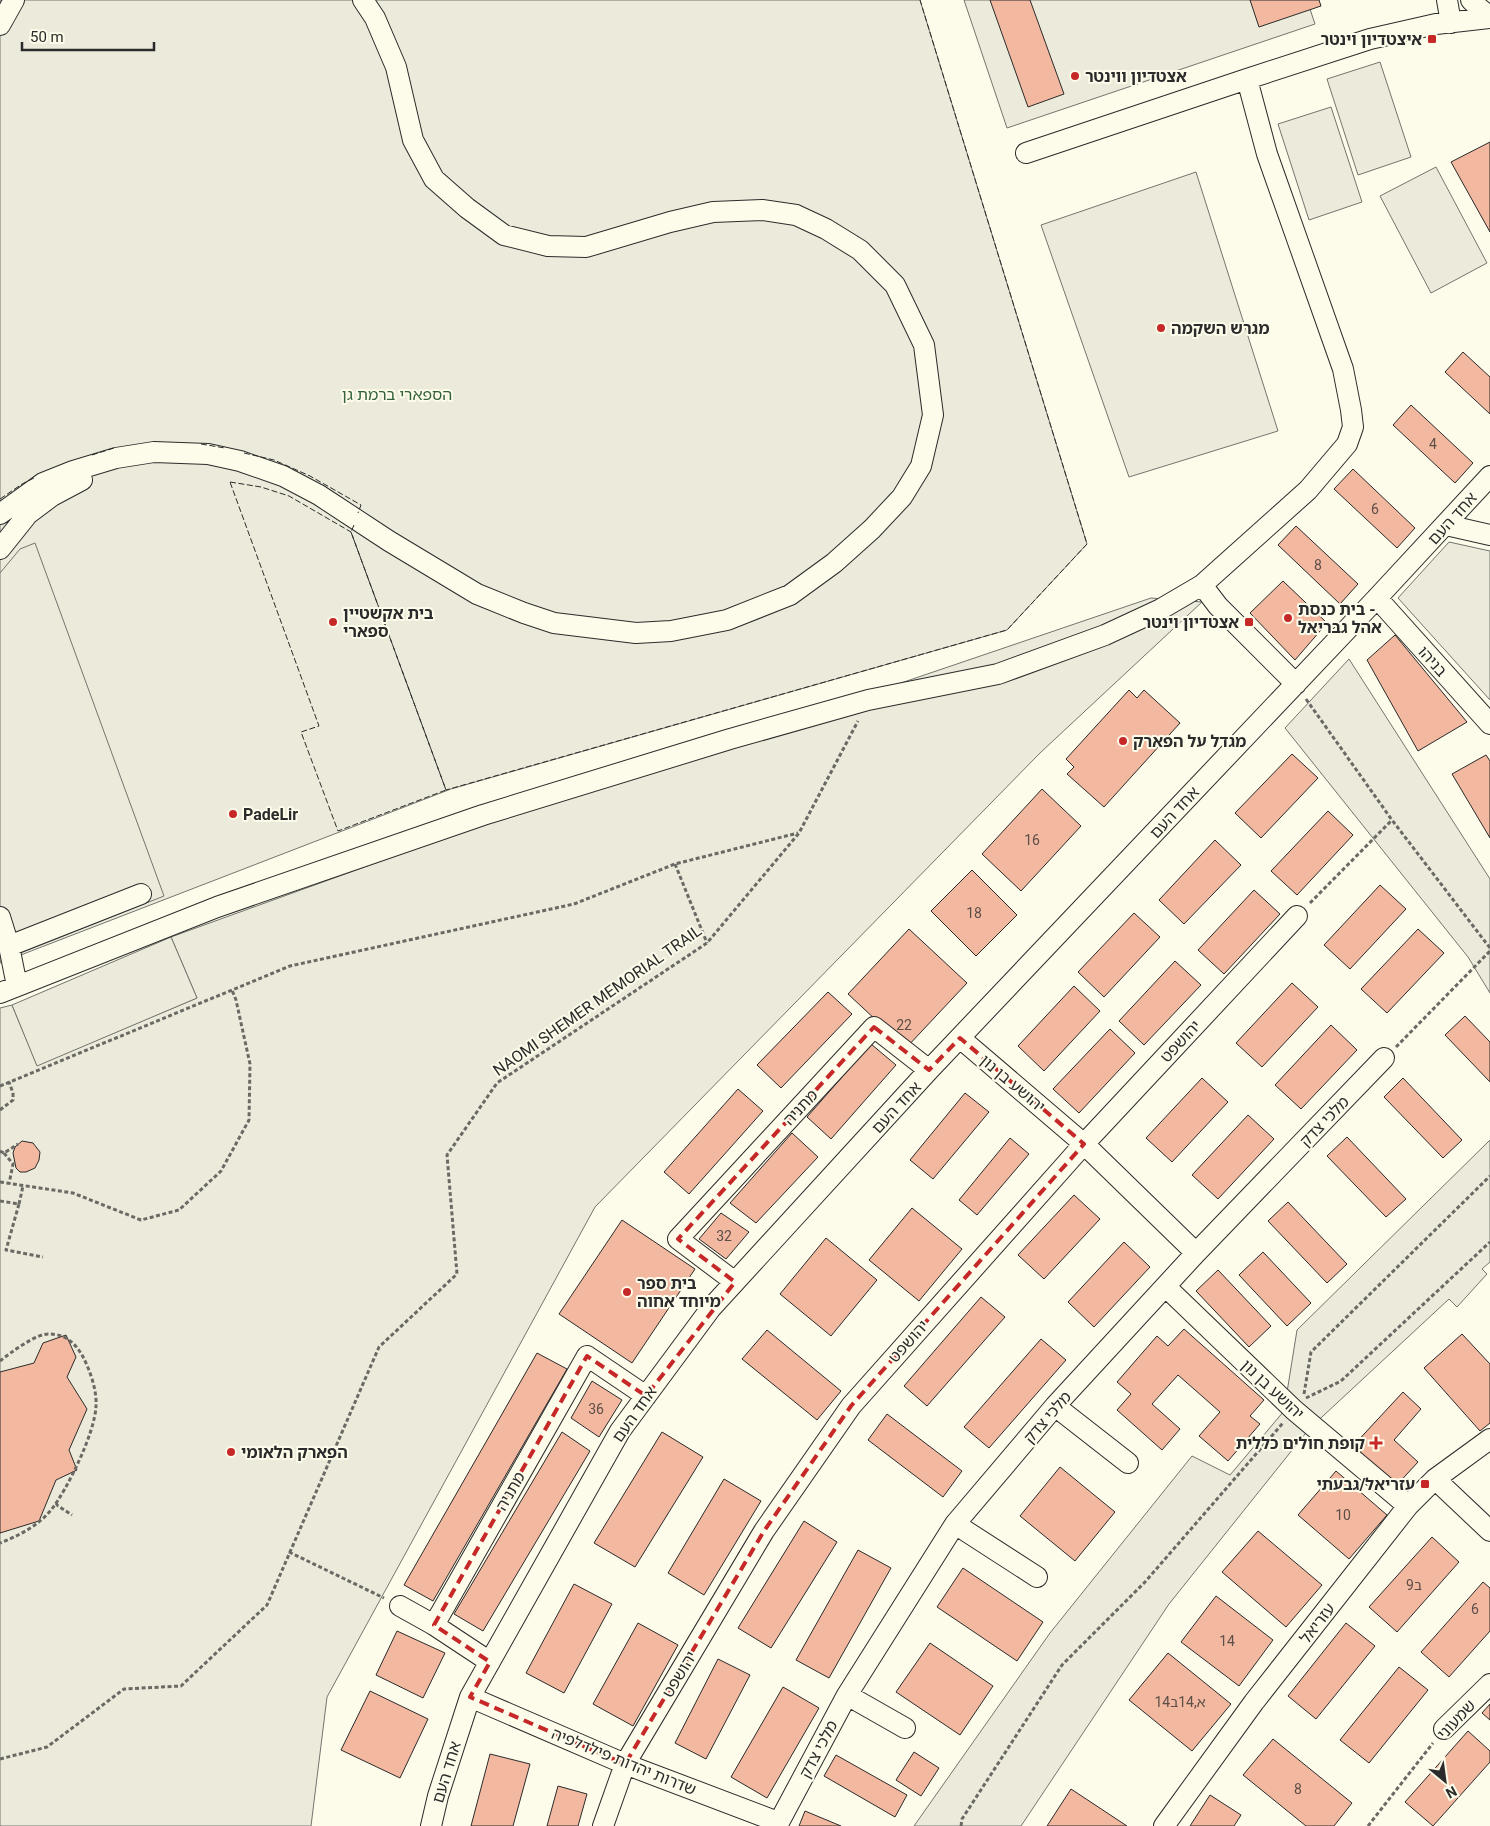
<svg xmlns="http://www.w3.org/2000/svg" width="1490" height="1826" font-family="Roboto,'Noto Sans Hebrew',sans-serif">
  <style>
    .green { fill: #ecebdb; stroke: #74746e }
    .parking { fill: #eceadb; stroke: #74746e }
    .building { fill: #f2b8a0; stroke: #2b2b2b }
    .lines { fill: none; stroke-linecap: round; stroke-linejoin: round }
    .minor-casing { stroke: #2b2b2b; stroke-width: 22 }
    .path { stroke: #6a6964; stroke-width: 3; stroke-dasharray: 4 2.5; stroke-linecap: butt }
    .minor { stroke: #fdfbea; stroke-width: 20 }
    .fence { stroke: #2b2b2b; stroke-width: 1; stroke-dasharray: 6 2.5; stroke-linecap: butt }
    .marked { fill: none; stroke: #c62828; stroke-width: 4; stroke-dasharray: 10 6; stroke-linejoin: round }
    .poi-dot { fill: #c62828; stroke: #fdfbea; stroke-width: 2 }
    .labels { text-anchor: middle; stroke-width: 4; stroke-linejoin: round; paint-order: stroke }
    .number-label { font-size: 14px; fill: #5d4e48 }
    .poi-label { font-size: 16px; font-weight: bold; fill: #2b2b2b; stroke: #fdfbea; text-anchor: start }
    .park-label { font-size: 16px; fill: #34623c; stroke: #fdfbea }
    .street-label { font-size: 16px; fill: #2b2b2b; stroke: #fdfbea }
  </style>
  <rect width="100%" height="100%" fill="#fdfbea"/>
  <path class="green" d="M 0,0 L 920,0 L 1087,544 L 1007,630 L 451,789 L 0,963 Z
    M 964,0 L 1307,0 L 1315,24 L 1007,128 Z
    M 1380,62 L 1411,157 L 1358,175 L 1327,79 Z
    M 1331,107 L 1362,202 L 1309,220 L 1278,124 Z
    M 1436,167 L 1487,263 L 1431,293 L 1380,196 Z
    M 1196,172 L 1278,431 L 1129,477 L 1041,225 Z
    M 1449,542 L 1490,551 L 1490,700 L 1398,598 Z
    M 1151,598 L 1202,602 L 1040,753 L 595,1207 L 327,1697 L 311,1826 L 0,1826 L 0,1008 L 12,1005 L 37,1065 L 197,998 L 171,937 L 439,840 Z
    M 1349,659 L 1490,879 L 1490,993 L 1468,957 L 1285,728 Z
    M 1490,1140 L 1490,1262 L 1482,1269 L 1487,1274 L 1457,1307 L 1449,1299 L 1309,1429 L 1169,1604 L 1021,1826 L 914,1826 L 1050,1633 L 1192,1456 L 1230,1475 L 1284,1411 L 1297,1330 Z"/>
  <path class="parking" d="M 35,543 L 164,896 L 0,961 L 0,573 L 20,549 Z
    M 171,937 L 197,998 L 37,1066 L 12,1005 Z"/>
  <path class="building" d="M 990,0 L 1030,0 L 1064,94 L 1028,107 Z
    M 1250,0 L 1319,0 L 1321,6 L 1259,27 Z
    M 1490,142 L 1490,232 L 1451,162 Z
    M 1463,352 L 1490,377 L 1490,414 L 1445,372 Z
    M 1411,405 L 1473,463 L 1455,483 L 1393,425 Z
    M 1353,469 L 1415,528 L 1397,548 L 1334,489 Z
    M 1296,526 L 1358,584 L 1340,604 L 1278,545 Z
    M 1283,581 L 1327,623 L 1295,660 L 1250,613 Z
    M 1395,635 L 1467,722 L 1418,751 L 1367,660 Z
    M 1129,690 L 1137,698 L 1144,690 L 1180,723 L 1104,807 L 1067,774 L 1074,767 L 1066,759 Z
    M 1292,754 L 1318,778 L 1261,838 L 1235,813 Z
    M 1486,755 L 1490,761 L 1490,838 L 1452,774 Z
    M 1042,789 L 1081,826 L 1021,891 L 982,854 Z
    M 1328,811 L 1353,835 L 1297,895 L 1271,871 Z
    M 1215,840 L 1241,865 L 1184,924 L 1159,900 Z
    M 972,870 L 1017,915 L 976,956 L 931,911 Z
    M 1380,885 L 1406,909 L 1350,969 L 1324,945 Z
    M 1254,890 L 1280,914 L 1224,974 L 1198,950 Z
    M 1134,913 L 1160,937 L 1104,997 L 1078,972 Z
    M 909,929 L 967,983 L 906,1048 L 848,994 Z
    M 1418,929 L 1444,953 L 1387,1013 L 1361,989 Z
    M 1175,961 L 1201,985 L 1144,1045 L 1119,1021 Z
    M 1292,983 L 1318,1007 L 1262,1067 L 1236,1043 Z
    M 1074,986 L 1100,1011 L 1044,1071 L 1018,1046 Z
    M 828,992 L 852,1014 L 781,1088 L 757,1065 Z
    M 1465,1016 L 1490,1042 L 1490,1082 L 1445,1035 Z
    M 1331,1025 L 1357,1050 L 1301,1109 L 1275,1085 Z
    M 1110,1029 L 1135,1053 L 1079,1113 L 1053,1089 Z
    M 871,1044 L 896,1065 L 831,1139 L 807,1117 Z
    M 1202,1078 L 1228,1102 L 1172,1162 L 1146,1138 Z
    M 1403,1078 L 1462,1140 L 1443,1158 L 1384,1097 Z
    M 738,1089 L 763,1111 L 689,1194 L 664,1172 Z
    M 965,1093 L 989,1112 L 933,1179 L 910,1160 Z
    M 1248,1115 L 1274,1139 L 1218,1199 L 1192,1175 Z
    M 792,1133 L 818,1157 L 756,1223 L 730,1203 Z
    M 1347,1137 L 1406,1199 L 1386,1217 L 1327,1156 Z
    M 1010,1138 L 1029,1154 L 977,1215 L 959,1200 Z
    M 22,1141 L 33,1143 L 40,1152 L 39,1160 L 35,1168 L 26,1172 L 20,1172 L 16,1168 L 13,1153 L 15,1147 Z
    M 1074,1195 L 1100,1219 L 1044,1279 L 1018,1255 Z
    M 1288,1202 L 1347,1264 L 1327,1283 L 1268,1221 Z
    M 912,1208 L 962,1249 L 919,1301 L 869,1260 Z
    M 721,1213 L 749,1232 L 726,1259 L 699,1239 Z
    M 622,1220 L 695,1269 L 632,1363 L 559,1314 Z
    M 826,1238 L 877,1280 L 831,1336 L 780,1294 Z
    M 1124,1242 L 1150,1267 L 1094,1327 L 1068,1302 Z
    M 1263,1252 L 1311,1303 L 1287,1326 L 1239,1275 Z
    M 1218,1270 L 1271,1326 L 1249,1347 L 1196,1291 Z
    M 981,1297 L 1005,1317 L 927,1406 L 904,1386 Z
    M 1184,1329 L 1264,1400 L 1250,1416 L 1260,1424 L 1228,1461 L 1199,1436 L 1220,1412 L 1178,1375 L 1152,1404 L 1180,1429 L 1162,1450 L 1117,1410 L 1131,1394 L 1117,1382 L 1157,1336 L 1168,1346 Z
    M 767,1330 L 841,1391 L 817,1420 L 742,1359 Z
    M 1462,1334 L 1490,1364 L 1490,1423 L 1480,1431 L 1424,1368 Z
    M 66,1335 L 76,1357 L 67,1377 L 87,1409 L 69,1450 L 77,1470 L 56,1480 L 39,1521 L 0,1533 L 0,1372 L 34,1363 L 43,1343 Z
    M 1041,1339 L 1066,1360 L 989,1448 L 964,1427 Z
    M 537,1353 L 567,1369 L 433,1601 L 404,1585 Z
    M 592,1381 L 622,1400 L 599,1437 L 571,1418 Z
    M 1403,1392 L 1421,1409 L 1394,1440 L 1418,1462 L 1395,1487 L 1352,1447 Z
    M 887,1414 L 962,1471 L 943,1497 L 868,1440 Z
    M 562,1432 L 590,1451 L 483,1631 L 454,1614 Z
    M 662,1432 L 703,1457 L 635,1567 L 594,1543 Z
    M 1060,1467 L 1115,1512 L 1075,1561 L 1020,1516 Z
    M 1336,1471 L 1387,1515 L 1349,1559 L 1298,1515 Z
    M 724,1479 L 761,1501 L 704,1595 L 668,1573 Z
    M 804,1521 L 837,1542 L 771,1648 L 738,1628 Z
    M 1258,1531 L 1322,1585 L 1286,1627 L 1222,1572 Z
    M 1432,1537 L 1459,1562 L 1397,1632 L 1369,1607 Z
    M 858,1550 L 891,1568 L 829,1678 L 796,1660 Z
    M 963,1568 L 1043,1622 L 1017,1661 L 937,1607 Z
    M 1483,1582 L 1490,1588 L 1490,1631 L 1449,1677 L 1421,1652 Z
    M 574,1584 L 612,1604 L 564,1693 L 526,1673 Z
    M 1216,1596 L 1273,1640 L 1239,1686 L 1181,1642 Z
    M 638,1623 L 678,1645 L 633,1726 L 593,1704 Z
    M 1346,1623 L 1375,1646 L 1316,1719 L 1288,1696 Z
    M 397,1631 L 445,1653 L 423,1698 L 376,1675 Z
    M 930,1643 L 993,1686 L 960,1735 L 896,1692 Z
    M 1168,1653 L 1231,1704 L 1192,1751 L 1129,1700 Z
    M 718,1659 L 750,1675 L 706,1759 L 675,1743 Z
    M 1399,1667 L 1428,1690 L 1369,1763 L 1340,1740 Z
    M 783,1687 L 819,1708 L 767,1798 L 731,1777 Z
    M 370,1691 L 428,1719 L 400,1778 L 341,1750 Z
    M 1490,1704 L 1490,1720 L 1482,1713 Z
    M 1468,1731 L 1490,1751 L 1490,1762 L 1433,1826 L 1405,1802 Z
    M 1273,1739 L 1352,1803 L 1334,1826 L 1306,1826 L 1243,1775 Z
    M 914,1752 L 939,1768 L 921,1796 L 896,1780 Z
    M 490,1754 L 530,1764 L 513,1826 L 471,1826 Z
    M 836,1755 L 907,1795 L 895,1817 L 824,1776 Z
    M 558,1786 L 587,1794 L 578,1826 L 547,1826 Z
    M 1071,1789 L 1127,1826 L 1047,1826 Z
    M 1210,1795 L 1241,1815 L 1234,1826 L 1190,1826 Z
    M 805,1811 L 841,1826 L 799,1826 Z"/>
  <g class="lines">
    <g class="minor-casing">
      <path id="minor" d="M 1447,0 L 1451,23
        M 1471,0 L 1479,8 L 1490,17
        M 0,25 L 14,0
        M 1026,153 L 1247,79
        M 0,514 L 43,483 L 73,471 L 116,458 L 154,452 L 208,454 L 240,461 L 283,476 L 319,495 L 389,541 L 477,594 L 524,613 L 554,623 L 636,633 L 671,631 L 727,620 L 790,595 L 834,563 L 872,529 L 902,497 L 921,466 L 933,415 L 924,345 L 895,285 L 860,250 L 826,229 L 796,215 L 762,210 L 713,212 L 670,222 L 586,247 L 548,246 L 504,235 L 467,208 L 434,179 L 413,140 L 396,67 L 375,18 L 363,0
        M 1446,525 L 1490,535
        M 0,549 L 28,514 L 52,496 L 82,480
        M 1377,598 L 1490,724
        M 1296,684 L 1218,606 L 1202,585 L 1308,490 L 1347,444 L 1353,427 L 1351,410 L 1343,369 L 1267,154 L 1247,79 L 1370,39 L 1436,24 L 1490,18
        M 0,917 L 9,946 L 17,986
        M 9,946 L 141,894
        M 0,993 L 217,907 L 483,815 L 730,739 L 868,700 L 998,674 L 1105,635 L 1161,609 L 1202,585
        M 960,1038 L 1084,1144 L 1196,1253
        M 735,1282 L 678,1239 L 874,1027 L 929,1070
        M 1166,1287 L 1294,1410 L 1408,1506
        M 1055,1406 L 1128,1463
        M 1435,1479 L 1490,1531
        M 955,1524 L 1037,1577
        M 400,1606 L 434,1625 L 490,1662
        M 434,1625 L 587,1356 L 646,1396
        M 847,1695 L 905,1728
        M 470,1697 L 625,1764 L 778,1822
        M 1444,1729 L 1490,1684
        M 431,1826 L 438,1796 L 470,1697 L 620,1431 L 711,1308 L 929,1070 L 1377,598 L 1490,476
        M 603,1826 L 625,1764 L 764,1531 L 851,1406 L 1084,1144 L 1297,916
        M 777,1826 L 847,1695 L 955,1524 L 1055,1406 L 1196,1253 L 1384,1058
        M 1164,1826 L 1254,1702 L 1408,1506 L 1435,1479 L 1490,1439"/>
    </g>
    <path class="path" d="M 1306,699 L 1392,820 L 1490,948
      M 675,864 L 707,943
      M 1310,903 L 1392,820
      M 1396,1047 L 1490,951
      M 0,1086 L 290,966 L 574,904 L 675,864 L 798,833
      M 0,1110 L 13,1100 L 13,1093 L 9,1082
      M 0,1151 L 4,1153 L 18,1144
      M 4,1153 L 13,1164 L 9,1184
      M 0,1182 L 73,1193 L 141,1220 L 179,1210 L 221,1171 L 249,1120 L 250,1064 L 236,1000 L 232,990
      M 0,1201 L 19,1204 L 6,1250 L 43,1257
      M 19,1204 L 23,1186
      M 0,1361 C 10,1353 37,1333 49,1334 C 65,1334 75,1343 82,1355 C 90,1370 97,1390 96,1406 C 95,1433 67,1490 51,1510 C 38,1526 18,1536 0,1543
      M 1304,1394 L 1311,1352 L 1490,1176
      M 1306,1398 L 1341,1381 L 1490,1242
      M 56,1503 L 58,1506 L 72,1515
      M 289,1552 L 384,1598
      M 0,1759 L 47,1747 L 124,1689 L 181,1686 L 267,1605 L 379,1347 L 457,1274 L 447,1155 L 497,1083 L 707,943 L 799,833 L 858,721
      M 961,1826 L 962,1819 L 1062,1665 L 1145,1582 L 1283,1423
      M 1368,1826 L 1433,1743"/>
    <use href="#minor" class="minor"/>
    <path class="fence" d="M 201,444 L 225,448
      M 244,453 L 274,460 L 310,476 L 361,505 L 358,513
      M 92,455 L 114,448
      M 230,482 L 261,487 L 289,496 L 351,532 L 446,790 L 338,831 L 301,732 L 319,726 Z
      M 0,499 L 22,484 L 34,478
      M 354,525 L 351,532 L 446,790 L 1007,630 L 1087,544 L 920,0"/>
  </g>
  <path class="marked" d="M 874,1027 L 929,1070 L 960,1038 L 1084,1144 L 851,1406 L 764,1531 L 625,1764 L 470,1697 L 490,1662 L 434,1625 L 587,1356 L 646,1396 L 735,1282 L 678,1239 Z"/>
  <g class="poi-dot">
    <rect x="1427" y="34" width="10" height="10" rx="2.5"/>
    <circle cx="1075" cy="76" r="5"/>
    <circle cx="1161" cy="328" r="5"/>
    <circle cx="1288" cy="618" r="5"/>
    <circle cx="333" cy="622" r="5"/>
    <rect x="1244" y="617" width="10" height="10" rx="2.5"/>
    <circle cx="1123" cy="741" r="5"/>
    <circle cx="233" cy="814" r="5"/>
    <circle cx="627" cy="1292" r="5"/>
    <path d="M1373.5 1435.5h5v5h5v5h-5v5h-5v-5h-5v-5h5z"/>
    <circle cx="231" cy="1452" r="5"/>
    <rect x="1420" y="1479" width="10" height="10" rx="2.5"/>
  </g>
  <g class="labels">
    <g class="number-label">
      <text x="1433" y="449">4</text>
      <text x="1375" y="514">6</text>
      <text x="1318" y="570">8</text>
      <text x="1032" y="845">16</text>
      <text x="974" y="918">18</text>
      <text x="904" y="1030">22</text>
      <text x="724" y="1241">32</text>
      <text x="596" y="1414">36</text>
      <text x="1343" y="1520">10</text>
      <text x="1414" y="1590">9ב</text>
      <text x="1475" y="1614">6</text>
      <text x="1227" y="1646">14</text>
      <text x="1180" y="1707">14א,14ב</text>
      <text x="1298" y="1794">8</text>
    </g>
    <g class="poi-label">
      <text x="1422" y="45" text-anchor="end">איצטדיון וינטר</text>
      <text x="1085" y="82">אצטדיון ווינטר</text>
      <text x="1171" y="334">מגרש השקמה</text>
      <text x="1298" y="615">בית כנסת -<tspan x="1298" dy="18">אהל גבריאל</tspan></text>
      <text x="343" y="619">בית אקשטיין<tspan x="343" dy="18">ספארי</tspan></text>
      <text x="1239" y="628" text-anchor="end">אצטדיון וינטר</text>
      <text x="1133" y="747">מגדל על הפארק</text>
      <text x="243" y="820">PadeLir</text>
      <text x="637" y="1289">בית ספר<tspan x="637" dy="18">מיוחד אחוה</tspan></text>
      <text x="1365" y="1449" text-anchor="end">קופת חולים כללית</text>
      <text x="241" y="1458">הפארק הלאומי</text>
      <text x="1415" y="1490" text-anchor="end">עזריאל/גבעתי</text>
    </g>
    <g class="park-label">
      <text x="397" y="400">הספארי ברמת גן</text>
    </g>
    <g class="street-label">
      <text transform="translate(1452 518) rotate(-48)" y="6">אחד העם</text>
      <text transform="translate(1433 661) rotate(48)" y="6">בניהו</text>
      <text transform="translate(1174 812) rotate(-47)" y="6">אחד העם</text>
      <text transform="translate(597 1000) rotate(-35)" y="6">NAOMI SHEMER MEMORIAL TRAIL</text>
      <text transform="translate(1180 1041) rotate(-47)" y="6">יהושפט</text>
      <text transform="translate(1013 1083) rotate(40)" y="6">יהושע בן נון</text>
      <text transform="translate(800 1107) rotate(-47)" y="6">מתניה</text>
      <text transform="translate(896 1107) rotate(-47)" y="6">אחד העם</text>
      <text transform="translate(1324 1121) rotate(-46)" y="6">מלכי צדק</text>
      <text transform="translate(908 1341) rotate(-48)" y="6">יהושפט</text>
      <text transform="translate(1273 1389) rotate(43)" y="6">יהושע בן נון</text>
      <text transform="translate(634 1414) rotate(-55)" y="6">אחד העם</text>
      <text transform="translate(1047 1417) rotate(-49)" y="6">מלכי צדק</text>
      <text transform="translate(510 1491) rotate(-60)" y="6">מתניה</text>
      <text transform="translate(1317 1623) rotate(-52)" y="6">עזריאל</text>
      <text transform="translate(679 1674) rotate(-59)" y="6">יהושפט</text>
      <text transform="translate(1456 1719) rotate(-47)" y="6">שמעוני</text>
      <text transform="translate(818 1749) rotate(-62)" y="6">מלכי צדק</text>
      <text transform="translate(624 1761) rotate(22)" y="6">שדרות יהדות פילדלפיה</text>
      <text transform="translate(446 1772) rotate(-73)" y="6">אחד העם</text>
    </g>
  </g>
  <g transform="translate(1445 1781) rotate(151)" stroke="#fdfbea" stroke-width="4" paint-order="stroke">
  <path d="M0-4L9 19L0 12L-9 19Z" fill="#2b2b2b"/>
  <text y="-8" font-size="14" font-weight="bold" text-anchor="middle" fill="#2b2b2b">N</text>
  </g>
  <path d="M22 42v8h132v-8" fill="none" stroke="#2b2b2b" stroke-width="2.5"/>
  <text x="30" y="42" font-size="15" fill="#2b2b2b" stroke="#fdfbea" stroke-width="4" paint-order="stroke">50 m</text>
</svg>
